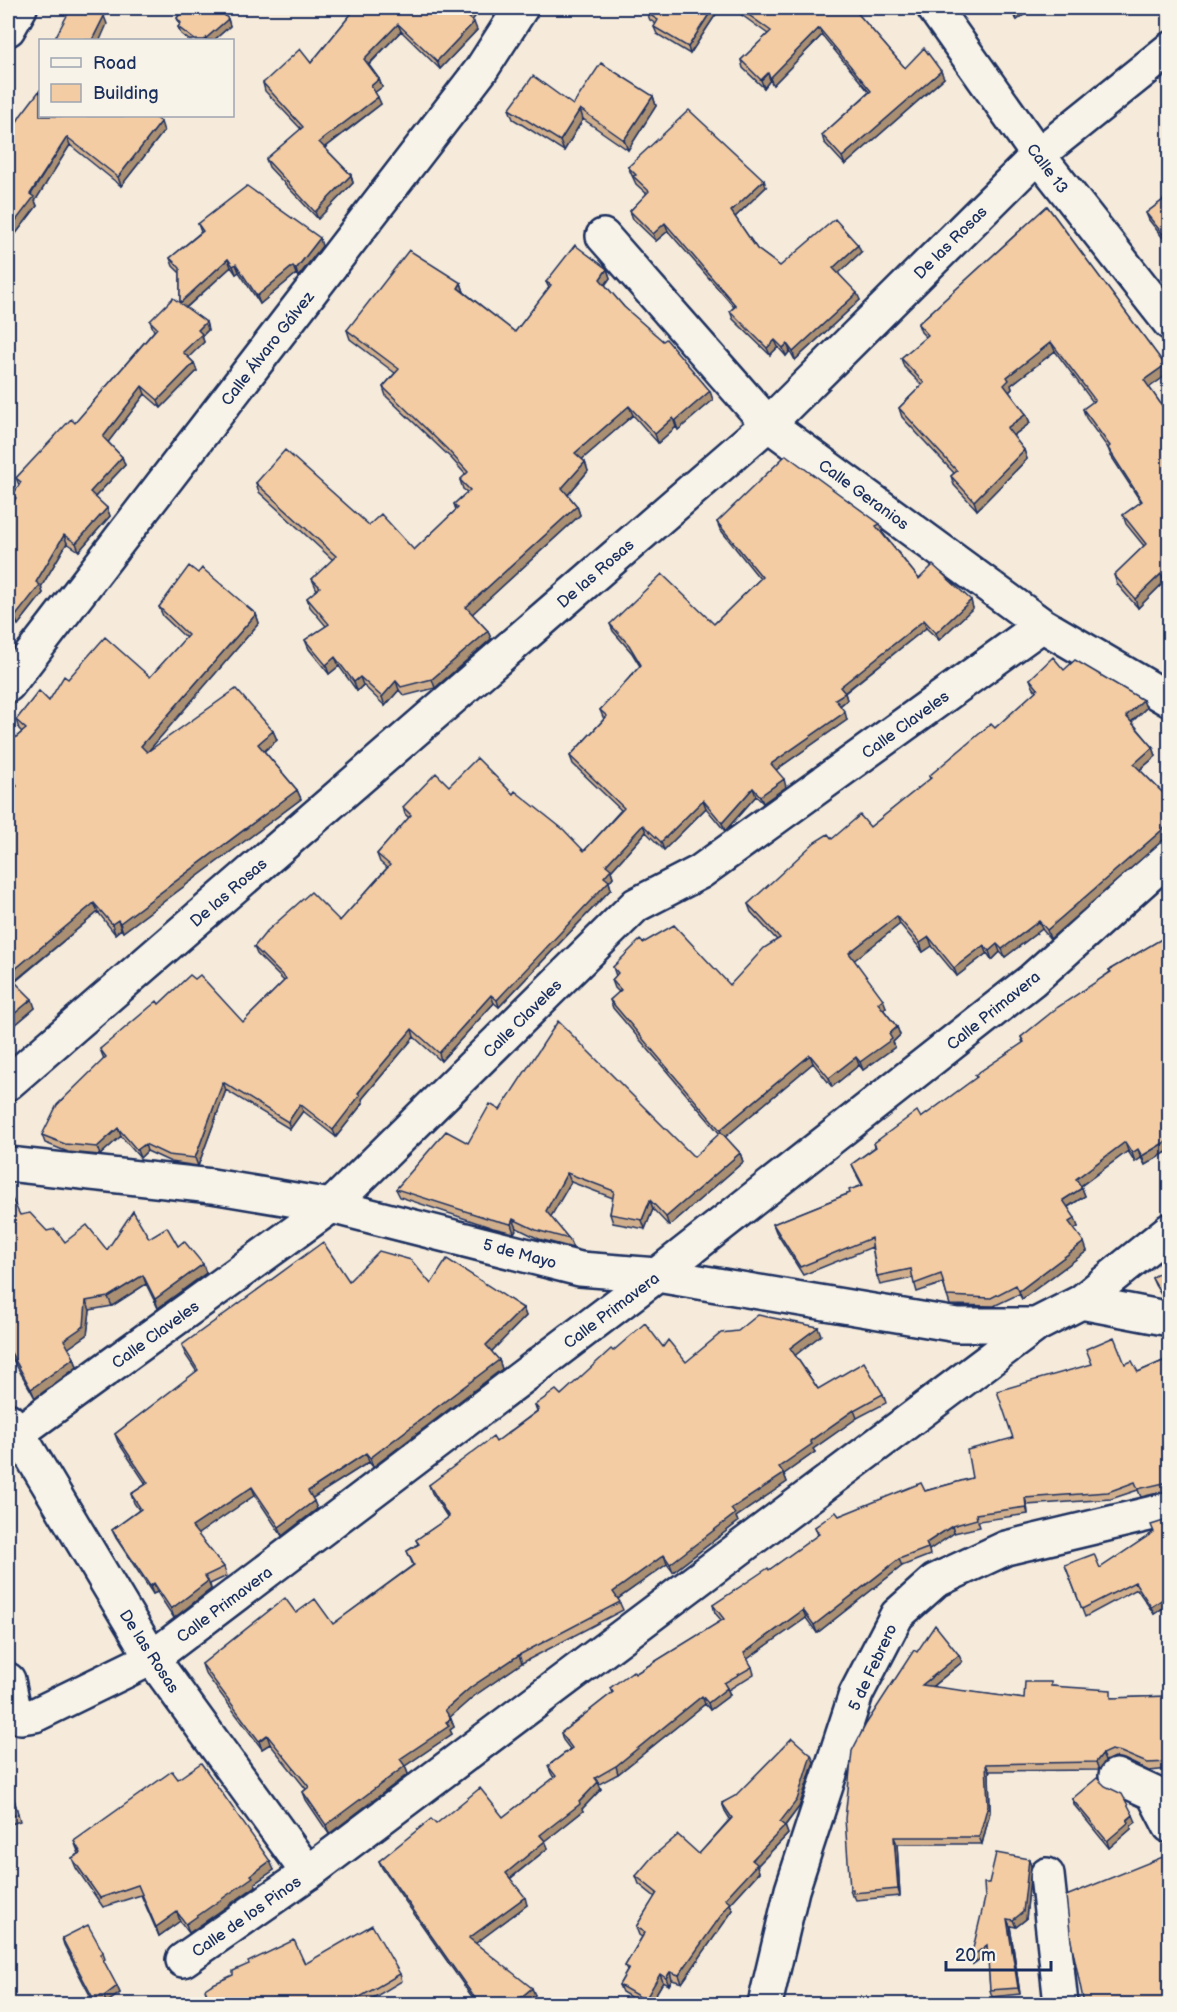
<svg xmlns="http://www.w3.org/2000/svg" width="1177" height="2012" font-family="'Balsamiq Sans',sans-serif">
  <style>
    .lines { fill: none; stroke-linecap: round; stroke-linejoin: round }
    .minor-casing { stroke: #1b2f5e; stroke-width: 38 }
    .minor { stroke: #f7f3e8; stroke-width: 33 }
    .wall { fill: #d1af8c; stroke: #1b2f5e; stroke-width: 1.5 }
    .shaded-wall { fill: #aa8f72; stroke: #1b2f5e; stroke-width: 1.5 }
    .building { fill: #f3cca3; stroke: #1b2f5e; stroke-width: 1.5 }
    .labels { text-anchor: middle; stroke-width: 5; stroke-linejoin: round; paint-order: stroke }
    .street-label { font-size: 16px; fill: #1b2f5e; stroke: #f7f3e8 }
  </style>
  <rect width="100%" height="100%" fill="#f6ebda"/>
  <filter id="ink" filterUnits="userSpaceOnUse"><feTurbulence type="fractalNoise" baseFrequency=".0167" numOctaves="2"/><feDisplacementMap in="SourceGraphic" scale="12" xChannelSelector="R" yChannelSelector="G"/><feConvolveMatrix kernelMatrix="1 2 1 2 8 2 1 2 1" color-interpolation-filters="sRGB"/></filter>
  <g filter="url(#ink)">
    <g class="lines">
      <g class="minor-casing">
        <path id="minor" d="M 934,8 L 1038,155 L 1170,323
          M 8,29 L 20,8
          M 603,236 L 768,424 L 1042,625 L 1170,700
          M 8,685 L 481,70 L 521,8
          M 8,1083 L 768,424 L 1038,155 L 1170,49
          M 8,1164 L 212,1186 L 331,1206 L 580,1269 L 657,1275 L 957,1325 L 1036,1325
          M 1081,1302 L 1170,1319
          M 8,1420 L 18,1433 L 152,1658 L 308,1873
          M 18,1433 L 331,1206 L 636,905 L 700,872 L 1042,625
          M 8,1680 L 13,1705 L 21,1717 L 35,1715 L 152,1658 L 657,1275 L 1032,980 L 1170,856
          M 1116,1776 L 1153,1793 L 1170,1826
          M 1047,1875 L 1061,2004
          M 183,1960 L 308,1873 L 1036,1325 L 1081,1302 L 1170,1230
          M 765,2004 L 792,1890 L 856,1694 L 897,1615 L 935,1581 L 1006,1548 L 1170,1509"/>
      </g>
      <use href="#minor" class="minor"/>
    </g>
    <path class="wall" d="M 230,8 L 223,14 L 228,19 L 230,26 L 214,40 L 189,40 L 181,34 L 178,27 L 180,25 L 177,18 L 179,15 L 178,12 Z
      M 356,8 L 482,8 L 472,20 L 477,30 L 440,69 L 401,31 L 369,65 L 379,79 L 382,87 L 375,92 L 381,104 L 325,148 L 351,175 L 353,183 L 318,219 L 269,167 L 266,159 L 301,129 L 265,91 L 263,83 L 311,63 Z
      M 648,8 L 720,8 L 690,54 L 657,34 L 654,27 L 656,24 L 650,20 L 647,13 L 649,11 Z
      M 732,8 L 853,8 L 905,68 L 944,78 L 845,165 L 824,142 L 822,135 L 869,92 L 822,35 L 773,85 L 770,80 L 764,88 L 743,68 L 741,60 L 768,34 Z
      M 1007,8 L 1033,8 L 1017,20 Z
      M 653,96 L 656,106 L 628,150 L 583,119 L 564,151 L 513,119 L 509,109 L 573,105 Z
      M 164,131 L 121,186 L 70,145 L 35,201 L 37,206 L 8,244 L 8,137 Z
      M 628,167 L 766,187 L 735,217 L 757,249 L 780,266 L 861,252 L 838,273 L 860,300 L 795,360 L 790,351 L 786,356 L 778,347 L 770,355 L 733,319 L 730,311 L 734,307 L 668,231 L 656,241 L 633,219 L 630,211 L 647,194 L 636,184 Z
      M 1170,195 L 1170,247 L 1149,220 L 1146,213 Z
      M 1047,206 L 1165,365 L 1168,374 L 1149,387 L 1170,417 L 1170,590 L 1164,582 L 1138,608 L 1117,584 L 1114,575 L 1144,546 L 1126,524 L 1123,515 L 1141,502 L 1111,456 L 1108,448 L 1086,418 L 1083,409 L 1093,402 L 1055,351 L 1011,385 L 1012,389 L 1009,392 L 1026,414 L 1030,423 L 1013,436 L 1024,450 L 1027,459 L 977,510 L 954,485 L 951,476 L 954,473 L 902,417 L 899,408 L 922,385 L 904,367 L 901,358 L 926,337 L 921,332 L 918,324 Z
      M 198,224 L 322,246 L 298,277 L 296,274 L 260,304 L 239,272 L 236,274 L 231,267 L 186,308 L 206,322 L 208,330 L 202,336 L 204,342 L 188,357 L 194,363 L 197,371 L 161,408 L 145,394 L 108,442 L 122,457 L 125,465 L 95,497 L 107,508 L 110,516 L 79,551 L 67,543 L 41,587 L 43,593 L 18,625 L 8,617 L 8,512 L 15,500 L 13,495 L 19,485 L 16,478 L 75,423 L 154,331 L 150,321 L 180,303 L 180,273 L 173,266 L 170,258 L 201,232 Z
      M 607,269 L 610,278 L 605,285 L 624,307 L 713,400 L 678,430 L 676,427 L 658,443 L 633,415 L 582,459 L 585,462 L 588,471 L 568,495 L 577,506 L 580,515 L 472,614 L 488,631 L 491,639 L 435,688 L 404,696 L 399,690 L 385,706 L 363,685 L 357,691 L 339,666 L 329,674 L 309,649 L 305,640 L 326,626 L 310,607 L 307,598 L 317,590 L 312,579 L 333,560 L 259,492 L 256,483 L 369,525 L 414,550 L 456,510 L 454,504 L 467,492 L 463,489 L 460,480 L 466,475 L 451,458 L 386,396 L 383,387 L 395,373 L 350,339 L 347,330 L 461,283 L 464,292 L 515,332 L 549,288 L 546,282 Z
      M 717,522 L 880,524 L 883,531 L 882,532 L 919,579 L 973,608 L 939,640 L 926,628 L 845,693 L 847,700 L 840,706 L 847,720 L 776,770 L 786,787 L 763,803 L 756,796 L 725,831 L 706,808 L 664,850 L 646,832 L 611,871 L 613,877 L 609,882 L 611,889 L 499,1007 L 494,1003 L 441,1061 L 414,1037 L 362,1099 L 363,1103 L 336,1137 L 303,1111 L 290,1129 L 226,1090 L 198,1166 L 171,1162 L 147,1151 L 140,1158 L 121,1136 L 100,1155 L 68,1152 L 45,1143 L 42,1135 L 104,1059 L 100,1049 L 159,1004 L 243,1022 L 284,981 L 257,954 L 254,947 L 340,921 L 387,868 L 380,862 L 377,854 L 409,818 L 405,814 L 403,807 L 449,786 L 513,794 L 584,851 L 621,810 L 573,764 L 570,756 L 604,719 L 603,717 L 600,710 L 640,666 L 632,653 L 613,631 L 610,624 L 714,624 L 760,579 L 720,529 Z
      M 198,573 L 256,614 L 259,623 L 147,752 L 273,731 L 277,740 L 264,751 L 297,790 L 301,799 L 123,932 L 121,929 L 115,934 L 98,912 L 15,982 L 35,1008 L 8,1031 L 8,796 L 15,789 L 8,781 L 8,744 L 22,732 L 19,729 L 16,720 L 49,701 L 68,679 L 150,677 L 186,638 L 163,616 L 159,607 Z
      M 1064,670 L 1143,700 L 1146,708 L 1132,722 L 1153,747 L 1156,756 L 1140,770 L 1170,800 L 1170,834 L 1050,939 L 1042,929 L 1005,957 L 1000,952 L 992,960 L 987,953 L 957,976 L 932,946 L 923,952 L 900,924 L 854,960 L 886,1007 L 883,1009 L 897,1027 L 900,1035 L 893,1042 L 895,1047 L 863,1070 L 859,1065 L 832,1087 L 813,1063 L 725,1137 L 740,1153 L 743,1162 L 669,1226 L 653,1209 L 645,1229 L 613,1223 L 610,1214 L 613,1198 L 571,1182 L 550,1217 L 569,1239 L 573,1248 L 539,1239 L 517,1228 L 514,1233 L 493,1228 L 400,1197 L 396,1189 L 468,1143 L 500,1110 L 694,1157 L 720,1134 L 613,1008 L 610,1000 L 619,992 L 615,988 L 612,980 L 616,976 L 613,967 L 643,943 L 730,985 L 777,940 L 751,912 L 748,904 L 832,839 L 870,827 L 930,779 L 929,776 L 995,728 L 1036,691 L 1033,687 L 1030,679 Z
      M 1170,925 L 1170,1150 L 1145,1165 L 1141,1158 L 1135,1162 L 1128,1151 L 1081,1186 L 1085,1196 L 1068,1207 L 1078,1227 L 1074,1229 L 1087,1251 L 1022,1299 L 1019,1294 L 994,1306 L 950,1305 L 943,1283 L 917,1292 L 913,1278 L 880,1285 L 877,1276 L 872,1247 L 803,1275 L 776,1232 L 773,1224 L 850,1193 L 862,1185 L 855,1172 L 852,1164 L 875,1147 L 874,1143 L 921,1118 L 976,1078 L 975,1075 L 1023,1043 L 1021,1037 L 1110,972 L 1109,970 L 1169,935 L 1166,928 Z
      M 8,1197 L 20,1215 L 65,1242 L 107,1250 L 149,1238 L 178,1246 L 206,1273 L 158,1308 L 146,1284 L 112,1306 L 90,1310 L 87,1335 L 68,1348 L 74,1358 L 77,1367 L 35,1398 L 8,1351 Z
      M 1170,1266 L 1170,1301 L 1163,1298 L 1155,1285 L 1152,1278 Z
      M 349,1281 L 431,1284 L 523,1308 L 526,1316 L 491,1352 L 499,1360 L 502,1369 L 373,1467 L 369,1462 L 312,1498 L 317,1509 L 282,1536 L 255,1495 L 197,1534 L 224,1567 L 227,1576 L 210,1584 L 211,1589 L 174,1618 L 157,1592 L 153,1594 L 116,1538 L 112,1530 L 139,1510 L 134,1503 L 131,1494 L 146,1484 L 118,1442 L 115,1434 L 197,1372 L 185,1354 L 182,1345 Z
      M 821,1335 L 795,1355 L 818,1389 L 883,1394 L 886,1403 L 857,1418 L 813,1449 L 815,1452 L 784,1474 L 787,1482 L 736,1517 L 738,1522 L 673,1572 L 667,1564 L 618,1599 L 623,1610 L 522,1663 L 474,1696 L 450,1717 L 454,1727 L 450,1730 L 452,1734 L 405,1766 L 408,1774 L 329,1834 L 306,1800 L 303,1792 L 306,1789 L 270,1744 L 262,1749 L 205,1673 L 202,1664 L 296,1613 L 333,1624 L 413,1565 L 407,1551 L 418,1544 L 416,1540 L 448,1518 L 432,1493 L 429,1485 L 496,1442 L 537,1411 L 535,1405 L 561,1395 L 613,1351 L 663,1347 L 686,1362 Z
      M 1170,1358 L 1170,1491 L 1166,1491 L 1141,1497 L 1138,1490 L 1111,1499 L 1027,1505 L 1028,1514 L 978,1521 L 980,1527 L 954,1533 L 929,1550 L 930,1555 L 902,1566 L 817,1633 L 806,1618 L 747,1659 L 752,1667 L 754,1674 L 728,1690 L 730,1695 L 710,1710 L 705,1704 L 618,1774 L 599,1784 L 601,1789 L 582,1809 L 583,1811 L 545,1841 L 548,1848 L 510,1879 L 527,1905 L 475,1943 L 535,1995 L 524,2004 L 477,2004 L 382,1868 L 379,1861 L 436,1824 L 503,1817 L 554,1778 L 551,1773 L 548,1766 L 570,1749 L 563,1740 L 561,1733 L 612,1693 L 610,1688 L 635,1674 L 722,1621 L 715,1613 L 713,1605 L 769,1570 L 818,1535 L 815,1527 L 839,1516 L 925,1491 L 972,1478 L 1013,1438 L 1125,1364 L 1138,1372 Z
      M 1170,1519 L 1170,1603 L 1154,1614 L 1137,1589 L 1085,1617 L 1065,1565 L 1100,1568 L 1154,1532 Z
      M 917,1652 L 962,1662 L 932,1687 L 1024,1699 L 1053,1686 L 1114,1698 L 1170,1696 L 1170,1769 L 1149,1771 L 1124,1759 L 1114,1757 L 1105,1761 L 1099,1770 L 989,1771 L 990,1812 L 982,1844 L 897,1844 L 900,1896 L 856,1900 L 854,1896 L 852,1896 L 850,1889 Z
      M 814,1762 L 799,1807 L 785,1826 L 788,1834 L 757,1866 L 759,1872 L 730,1904 L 733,1910 L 682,1983 L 672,1980 L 669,1985 L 663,1982 L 650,2004 L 642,2004 L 622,1992 L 619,1985 L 627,1971 L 625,1966 L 642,1937 L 639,1935 L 636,1927 L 655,1897 L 639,1884 L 636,1876 L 699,1854 L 730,1819 L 725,1811 L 722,1803 Z
      M 8,1777 L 20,1821 L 8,1825 Z
      M 178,1779 L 274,1870 L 255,1883 L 256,1886 L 189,1933 L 180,1921 L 159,1936 L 141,1895 L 103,1907 L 76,1868 L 72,1858 L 79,1854 L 74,1841 Z
      M 1072,1799 L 1136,1822 L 1131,1826 L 1131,1829 L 1109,1848 L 1075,1806 Z
      M 1031,1866 L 1026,1919 L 1016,1927 L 1010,1926 L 1020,1994 L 992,1997 L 990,1990 L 988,1953 L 973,1964 L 989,1883 Z
      M 62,1938 L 103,1952 L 105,1959 L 103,1960 L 120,1993 L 106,2003 L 94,2003 L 64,1945 Z
      M 305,1964 L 400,1974 L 402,1981 L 363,2004 L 189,2004 Z"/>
    <path class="shaded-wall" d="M 218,8 L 230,8 L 220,15 Z
      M 474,8 L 482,8 L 470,23 L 467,16 Z
      M 713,8 L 720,8 L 690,54 L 688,47 Z
      M 1022,8 L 1033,8 L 1017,20 L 1014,13 Z
      M 104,16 L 107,24 L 100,40 L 92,40 Z
      M 228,19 L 230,26 L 214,40 L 204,40 Z
      M 474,22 L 477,30 L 440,69 L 437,61 Z
      M 398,24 L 401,31 L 367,66 L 364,59 Z
      M 819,28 L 822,35 L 773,85 L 770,78 Z
      M 941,71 L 944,78 L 845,165 L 842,157 Z
      M 768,73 L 770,80 L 764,88 L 761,80 Z
      M 379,79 L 382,87 L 374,93 L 371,86 Z
      M 653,96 L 656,106 L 628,150 L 624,140 Z
      M 378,97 L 381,104 L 322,149 L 319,142 Z
      M 580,109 L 583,119 L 564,151 L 560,141 Z
      M 161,122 L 164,131 L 121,186 L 118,177 Z
      M 67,137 L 70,145 L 35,201 L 37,206 L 8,244 L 8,231 Z
      M 351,175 L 353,183 L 318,219 L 315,212 Z
      M 764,180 L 766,187 L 733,219 L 731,211 Z
      M 665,223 L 668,231 L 656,241 L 653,234 Z
      M 320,238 L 322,246 L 298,277 L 296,269 Z
      M 858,245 L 861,252 L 836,276 L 833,268 Z
      M 228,259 L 231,267 L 182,311 L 180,303 Z
      M 236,264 L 239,272 L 236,274 L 233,266 Z
      M 293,266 L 296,274 L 260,304 L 257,296 Z
      M 607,269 L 610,278 L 603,288 L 600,279 Z
      M 461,283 L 464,292 L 458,288 Z
      M 857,293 L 860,300 L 795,360 L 793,352 Z
      M 206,322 L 208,330 L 202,336 L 204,342 L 186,360 L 183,352 L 198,330 Z
      M 775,340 L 778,347 L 770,355 L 767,348 Z
      M 1051,342 L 1055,351 L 1011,385 L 1012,389 L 1007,394 L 1004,385 L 1007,377 Z
      M 787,344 L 790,351 L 786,356 L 783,348 Z
      M 194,363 L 197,371 L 161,408 L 158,400 Z
      M 1165,365 L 1168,374 L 1147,389 L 1144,380 Z
      M 142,386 L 145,394 L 106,445 L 103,437 Z
      M 710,391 L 713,400 L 678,430 L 675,421 Z
      M 629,406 L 633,415 L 579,462 L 575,453 Z
      M 1026,414 L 1030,423 L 1011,437 L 1007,428 Z
      M 673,418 L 676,427 L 658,443 L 655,434 Z
      M 1024,450 L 1027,459 L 977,510 L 974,501 Z
      M 122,457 L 125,465 L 92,500 L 90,492 Z
      M 585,462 L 588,471 L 566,497 L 562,488 Z
      M 577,506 L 580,515 L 470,616 L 466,607 Z
      M 107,508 L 110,516 L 79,551 L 76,543 Z
      M 64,535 L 67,543 L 41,587 L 43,593 L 18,625 L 15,617 Z
      M 1161,574 L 1164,582 L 1138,608 L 1135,599 Z
      M 971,600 L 973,608 L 939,640 L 936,633 Z
      M 256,614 L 259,623 L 145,755 L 141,746 Z
      M 924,620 L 926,628 L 844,693 L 845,693 L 847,700 L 838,707 L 835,699 L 840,687 Z
      M 488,631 L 491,639 L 435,688 L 432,679 Z
      M 335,657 L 339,666 L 329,674 L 326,665 Z
      M 360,677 L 363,685 L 357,691 L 354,682 Z
      M 396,681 L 399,690 L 385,706 L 382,697 Z
      M 1143,700 L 1146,708 L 1129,724 L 1126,716 Z
      M 845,712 L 847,720 L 773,772 L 771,764 Z
      M 273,731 L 277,740 L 262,753 L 258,744 Z
      M 1153,747 L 1156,756 L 1137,772 L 1134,764 Z
      M 784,779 L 786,787 L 763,803 L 760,796 Z
      M 753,788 L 756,796 L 725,831 L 722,823 Z
      M 297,790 L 301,799 L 123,932 L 120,923 Z
      M 703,800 L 706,808 L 664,850 L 661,842 Z
      M 1170,823 L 1170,834 L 1050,939 L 1047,930 Z
      M 643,825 L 646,832 L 611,871 L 613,877 L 609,882 L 611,889 L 499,1007 L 497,1000 L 604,877 L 606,865 Z
      M 94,903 L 98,912 L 11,984 L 8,975 Z
      M 897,916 L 900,924 L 852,962 L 849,953 Z
      M 118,920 L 121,929 L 115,934 L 112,924 Z
      M 1039,921 L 1042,929 L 1005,957 L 1002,949 Z
      M 929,937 L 932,946 L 923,952 L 920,943 Z
      M 997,944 L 1000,952 L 992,960 L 989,951 Z
      M 984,945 L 987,953 L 957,976 L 954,968 Z
      M 491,995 L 494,1003 L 441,1061 L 439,1053 Z
      M 32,999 L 35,1008 L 8,1031 L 8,1019 Z
      M 883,999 L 886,1007 L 881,1011 L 878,1003 Z
      M 897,1027 L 900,1035 L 893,1042 L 895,1047 L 863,1070 L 860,1062 Z
      M 412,1029 L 414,1037 L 362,1099 L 363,1103 L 336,1137 L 333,1130 L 358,1093 Z
      M 810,1055 L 813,1063 L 723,1139 L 720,1130 Z
      M 856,1057 L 859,1065 L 832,1087 L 829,1078 Z
      M 223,1082 L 226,1090 L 198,1166 L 195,1158 Z
      M 300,1104 L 303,1111 L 290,1129 L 288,1122 Z
      M 118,1128 L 121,1136 L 100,1155 L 97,1147 Z
      M 1170,1139 L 1170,1150 L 1145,1165 L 1142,1156 Z
      M 1125,1142 L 1128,1151 L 1079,1187 L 1076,1179 Z
      M 145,1144 L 147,1151 L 140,1158 L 137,1150 Z
      M 1138,1149 L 1141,1158 L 1135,1162 L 1132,1153 Z
      M 740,1153 L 743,1162 L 669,1226 L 666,1217 Z
      M 567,1173 L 571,1182 L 549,1220 L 546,1211 Z
      M 1082,1188 L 1085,1196 L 1066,1208 L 1063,1200 Z
      M 650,1200 L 653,1209 L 645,1229 L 642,1220 Z
      M 1075,1218 L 1078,1227 L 1072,1230 L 1069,1222 Z
      M 513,1219 L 517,1228 L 514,1233 L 511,1224 Z
      M 1084,1242 L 1087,1251 L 1022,1299 L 1019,1291 Z
      M 203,1264 L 206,1273 L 158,1308 L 155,1299 Z
      M 143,1275 L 146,1284 L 112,1306 L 108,1297 Z
      M 86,1301 L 90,1310 L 87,1335 L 67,1349 L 64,1340 Z
      M 523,1308 L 526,1316 L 489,1354 L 486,1345 Z
      M 818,1327 L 821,1335 L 793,1357 L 790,1348 Z
      M 74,1358 L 77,1367 L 35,1398 L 31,1389 Z
      M 499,1360 L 502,1369 L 373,1467 L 370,1458 Z
      M 854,1410 L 857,1418 L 813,1449 L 815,1452 L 784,1474 L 787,1482 L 736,1517 L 738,1522 L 673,1572 L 670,1564 L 779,1467 L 810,1441 Z
      M 366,1453 L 369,1462 L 311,1499 L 308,1491 Z
      M 252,1487 L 255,1495 L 195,1536 L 192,1527 Z
      M 1025,1498 L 1027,1505 L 1028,1514 L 1026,1507 Z
      M 314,1501 L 317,1509 L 282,1536 L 279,1527 Z
      M 952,1526 L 954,1533 L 929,1550 L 926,1543 Z
      M 664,1555 L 667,1564 L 616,1600 L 613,1592 Z
      M 899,1559 L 902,1566 L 817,1633 L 814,1625 Z
      M 208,1581 L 211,1589 L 174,1618 L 171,1609 Z
      M 154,1583 L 157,1592 L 153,1594 L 150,1586 Z
      M 1170,1594 L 1170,1603 L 1154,1614 L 1151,1607 Z
      M 803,1610 L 806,1618 L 746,1660 L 744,1653 Z
      M 519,1655 L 522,1663 L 474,1696 L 448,1719 L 445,1710 L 471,1687 Z
      M 959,1655 L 962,1662 L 924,1693 L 922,1685 Z
      M 727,1688 L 730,1695 L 710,1710 L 708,1703 Z
      M 702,1696 L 705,1704 L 618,1774 L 616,1766 Z
      M 451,1719 L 454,1727 L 450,1730 L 452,1734 L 405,1766 L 408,1774 L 329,1834 L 326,1825 L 400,1759 Z
      M 267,1735 L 270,1744 L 262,1749 L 259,1741 Z
      M 1102,1754 L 1105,1761 L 1099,1770 L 1096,1762 Z
      M 811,1755 L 814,1762 L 799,1807 L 783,1828 L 785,1826 L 788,1834 L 757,1866 L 759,1872 L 730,1904 L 733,1910 L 682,1983 L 679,1975 L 725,1899 L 780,1822 Z
      M 986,1764 L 989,1771 L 990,1812 L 982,1844 L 979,1837 Z
      M 598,1782 L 601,1789 L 582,1809 L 583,1811 L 543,1843 L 540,1835 L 579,1802 Z
      M 1133,1815 L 1136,1822 L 1131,1826 L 1131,1829 L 1109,1848 L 1107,1841 Z
      M 894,1837 L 897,1844 L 900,1896 L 898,1889 Z
      M 545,1841 L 548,1848 L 508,1880 L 506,1873 Z
      M 1029,1859 L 1031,1866 L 1026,1919 L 1016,1927 L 1013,1920 Z
      M 270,1861 L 274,1870 L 255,1883 L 256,1886 L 189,1933 L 186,1924 Z
      M 525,1897 L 527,1905 L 472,1946 L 469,1938 Z
      M 177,1912 L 180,1921 L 159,1936 L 156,1927 Z
      M 1007,1919 L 1010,1926 L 1020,1994 L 1018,1988 Z
      M 987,1945 L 990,1952 L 973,1964 L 971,1957 Z
      M 670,1972 L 672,1980 L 669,1985 L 666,1978 Z
      M 660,1974 L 663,1982 L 650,2004 L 647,2004 L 645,2000 Z
      M 117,1986 L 120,1993 L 106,2003 L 104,1996 Z
      M 532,1988 L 535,1995 L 524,2004 L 513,2004 Z"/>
    <path class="building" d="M 71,8 L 96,8 L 104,16 L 92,40 L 54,40 Z
      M 182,8 L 219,8 L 218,8 L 228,19 L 204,40 L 195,40 L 178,27 L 181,23 L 177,18 L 180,14 L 178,12 Z
      M 356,8 L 474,8 L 467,16 L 474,22 L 437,61 L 398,24 L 364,59 L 379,79 L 371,86 L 378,97 L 319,142 L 351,175 L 315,212 L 266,159 L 303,127 L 263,83 L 300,49 L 311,63 Z
      M 648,8 L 713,8 L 688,47 L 654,27 L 658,20 L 647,13 L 650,10 Z
      M 739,8 L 853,8 L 905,68 L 924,48 L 941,71 L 842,157 L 822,135 L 871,91 L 819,28 L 770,78 L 768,73 L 761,80 L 741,60 L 771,31 Z
      M 1010,8 L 1022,8 L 1014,13 Z
      M 601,63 L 653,96 L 624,140 L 580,109 L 560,141 L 509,109 L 533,76 L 573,105 Z
      M 40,90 L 40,116 L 152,116 L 161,122 L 118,177 L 67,137 L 30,194 L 34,197 L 8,231 L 8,149 L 10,146 L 8,144 L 8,137 L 21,115 Z
      M 689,110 L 764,180 L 731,211 L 757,249 L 780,266 L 835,219 L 858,245 L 833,268 L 857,293 L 793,352 L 787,344 L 783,348 L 775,340 L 767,348 L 730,311 L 736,306 L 665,223 L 653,234 L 630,211 L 649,191 L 633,176 L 636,175 L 628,167 Z
      M 247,186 L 320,238 L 296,269 L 293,266 L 257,296 L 236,264 L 233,266 L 228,259 L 180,303 L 180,268 L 170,258 L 203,231 L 198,224 Z
      M 1170,195 L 1170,243 L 1146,213 Z
      M 1047,206 L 1165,365 L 1144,380 L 1170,417 L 1170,586 L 1161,574 L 1135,599 L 1114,575 L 1146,544 L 1123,515 L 1142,501 L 1108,448 L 1110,446 L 1083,409 L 1095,400 L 1051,342 L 1007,377 L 1009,380 L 1004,385 L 1026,414 L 1007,428 L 1024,450 L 974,501 L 951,476 L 957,471 L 899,408 L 924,383 L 901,358 L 928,335 L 918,324 Z
      M 575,245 L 607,269 L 600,279 L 624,307 L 663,341 L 666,339 L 710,391 L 675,421 L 673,418 L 655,434 L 629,406 L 575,453 L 585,462 L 562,488 L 577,506 L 466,607 L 488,631 L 432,679 L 401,687 L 396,681 L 382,697 L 360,677 L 354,682 L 335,657 L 326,665 L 305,640 L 329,624 L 307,598 L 320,587 L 312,579 L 336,556 L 256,483 L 285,450 L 369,525 L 381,514 L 414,550 L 458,508 L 454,504 L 470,490 L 460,480 L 468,472 L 447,449 L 383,387 L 399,369 L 347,330 L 409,250 L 461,283 L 458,288 L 515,332 L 551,285 L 546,282 Z
      M 173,298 L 206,322 L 198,330 L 202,334 L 183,352 L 194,363 L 158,400 L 142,386 L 103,437 L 122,457 L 90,492 L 107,508 L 76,543 L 64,535 L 36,582 L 40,585 L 15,617 L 8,612 L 8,512 L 16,498 L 13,495 L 21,482 L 16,478 L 71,419 L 75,423 L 157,328 L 150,321 Z
      M 786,455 L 880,524 L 876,526 L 919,579 L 933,565 L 971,600 L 936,633 L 924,620 L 840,687 L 845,693 L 835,699 L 845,712 L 771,764 L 784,779 L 760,796 L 753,788 L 722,823 L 703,800 L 661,842 L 643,825 L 606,865 L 611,869 L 604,877 L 609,881 L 497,1000 L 491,995 L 439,1053 L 412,1029 L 358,1093 L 360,1095 L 333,1130 L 300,1104 L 288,1122 L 223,1082 L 195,1158 L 168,1155 L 145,1144 L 137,1150 L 118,1128 L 97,1147 L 65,1144 L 42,1135 L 57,1105 L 106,1057 L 100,1049 L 157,1001 L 159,1004 L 190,975 L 195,979 L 200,975 L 243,1022 L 286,979 L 254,947 L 267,931 L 311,892 L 340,921 L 390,865 L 377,854 L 411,815 L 403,807 L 436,773 L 449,786 L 477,758 L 513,794 L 515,791 L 564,830 L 584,851 L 624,808 L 570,756 L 607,716 L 600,710 L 641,665 L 629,645 L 610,624 L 662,574 L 714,624 L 762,577 L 717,522 Z
      M 189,566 L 198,573 L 202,568 L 256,614 L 141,746 L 147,752 L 236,689 L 273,731 L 258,744 L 297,790 L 120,923 L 118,920 L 112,924 L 94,903 L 8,975 L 32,999 L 8,1019 L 8,796 L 17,786 L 8,775 L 8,744 L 26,729 L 16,720 L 39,691 L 49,701 L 64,676 L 68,679 L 105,637 L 150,677 L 188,635 L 159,607 Z
      M 1053,657 L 1064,670 L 1075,660 L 1143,700 L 1126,716 L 1153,747 L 1134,764 L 1170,800 L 1170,823 L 1047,930 L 1039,921 L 1002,949 L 997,944 L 989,951 L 984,945 L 954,968 L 929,937 L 920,943 L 897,916 L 849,953 L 883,999 L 878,1003 L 897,1027 L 889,1034 L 892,1039 L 860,1062 L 856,1057 L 829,1078 L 810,1055 L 720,1130 L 610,1000 L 621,990 L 612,980 L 618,973 L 613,967 L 640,940 L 643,943 L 674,925 L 730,985 L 764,948 L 780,938 L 748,904 L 815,842 L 828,834 L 832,839 L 860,815 L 870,827 L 931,778 L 929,776 L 991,724 L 995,728 L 1038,689 L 1030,679 Z
      M 1170,925 L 1170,933 L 1166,928 Z
      M 1170,934 L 1170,1139 L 1142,1156 L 1138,1149 L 1132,1153 L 1125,1142 L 1076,1179 L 1082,1188 L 1063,1200 L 1075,1218 L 1069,1222 L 1084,1242 L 1019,1291 L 1016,1285 L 991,1298 L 947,1296 L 941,1274 L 914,1284 L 911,1269 L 877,1276 L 871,1238 L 800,1267 L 773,1224 L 850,1193 L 849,1190 L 863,1185 L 852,1164 L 876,1147 L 874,1143 L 917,1111 L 921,1118 L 977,1077 L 975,1075 L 1024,1042 L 1021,1037 L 1058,1007 L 1111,972 L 1109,970 Z
      M 558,1021 L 694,1157 L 721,1132 L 740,1153 L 666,1217 L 650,1200 L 642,1220 L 610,1214 L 614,1191 L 567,1173 L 546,1211 L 569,1239 L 536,1230 L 513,1219 L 511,1224 L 490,1219 L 396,1189 L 446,1131 L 468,1143 L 490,1104 L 500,1110 Z
      M 8,1197 L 11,1197 L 20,1215 L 30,1213 L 47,1231 L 55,1229 L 65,1242 L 87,1225 L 107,1250 L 133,1211 L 149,1238 L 167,1227 L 178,1246 L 184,1241 L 203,1264 L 155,1299 L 143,1275 L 108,1297 L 86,1301 L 84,1326 L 64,1340 L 74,1358 L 31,1389 L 8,1347 Z
      M 323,1242 L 349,1281 L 379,1251 L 411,1260 L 431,1284 L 447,1259 L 523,1308 L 486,1345 L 499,1360 L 370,1458 L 366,1453 L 308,1491 L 314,1501 L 279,1527 L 252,1487 L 192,1527 L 224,1567 L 205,1576 L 208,1581 L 171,1609 L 154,1583 L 150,1586 L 112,1530 L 141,1509 L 131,1494 L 148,1483 L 115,1434 L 198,1370 L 182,1345 Z
      M 1170,1266 L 1170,1295 L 1160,1292 L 1152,1278 Z
      M 758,1315 L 818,1327 L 790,1348 L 818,1389 L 864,1362 L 883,1394 L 854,1410 L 810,1441 L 812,1444 L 779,1467 L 784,1474 L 731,1509 L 735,1514 L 670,1564 L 664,1555 L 613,1592 L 620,1602 L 519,1655 L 471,1687 L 445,1710 L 451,1719 L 446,1722 L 449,1726 L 400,1759 L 405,1766 L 326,1825 L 303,1792 L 309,1787 L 267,1735 L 259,1741 L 202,1664 L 285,1598 L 296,1613 L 315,1599 L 333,1624 L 414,1565 L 407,1551 L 419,1544 L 416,1540 L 449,1517 L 429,1485 L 493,1437 L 496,1442 L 539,1410 L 535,1405 L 556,1390 L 561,1395 L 611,1349 L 613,1351 L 645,1323 L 663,1347 L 668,1340 L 686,1362 L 721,1333 L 738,1331 Z
      M 1114,1337 L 1125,1364 L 1132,1361 L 1138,1372 L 1170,1358 L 1170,1484 L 1164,1483 L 1138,1489 L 1135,1482 L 1108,1492 L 1025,1498 L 1026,1507 L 976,1514 L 977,1519 L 952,1526 L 926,1543 L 928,1548 L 899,1559 L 814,1625 L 803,1610 L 744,1653 L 752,1667 L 724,1683 L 727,1688 L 708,1703 L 702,1696 L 616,1766 L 595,1778 L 598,1782 L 579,1802 L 580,1804 L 540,1835 L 545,1841 L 506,1873 L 525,1897 L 469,1938 L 532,1988 L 513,2004 L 479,2004 L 379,1861 L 431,1819 L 436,1824 L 480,1788 L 503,1817 L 556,1776 L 548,1766 L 572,1748 L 561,1733 L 613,1692 L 610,1688 L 633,1671 L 635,1674 L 724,1619 L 713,1605 L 768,1568 L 769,1570 L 819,1534 L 815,1527 L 836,1512 L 839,1516 L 921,1483 L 925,1491 L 972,1478 L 967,1450 L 1013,1438 L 997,1391 L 1092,1364 L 1086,1349 Z
      M 1170,1519 L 1170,1594 L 1151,1607 L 1135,1582 L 1082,1609 L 1065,1565 L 1094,1554 L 1100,1568 L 1154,1532 L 1151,1525 Z
      M 935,1625 L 959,1655 L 922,1685 L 1024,1699 L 1025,1682 L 1051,1682 L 1051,1686 L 1111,1690 L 1111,1698 L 1170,1696 L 1170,1762 L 1147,1763 L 1121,1752 L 1111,1750 L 1102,1754 L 1096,1762 L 986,1764 L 988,1805 L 979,1837 L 894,1837 L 898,1889 L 853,1893 L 853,1889 L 850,1889 L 845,1819 L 852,1751 L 866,1724 L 914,1650 L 917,1652 Z
      M 792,1738 L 811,1755 L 797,1800 L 780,1822 L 785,1826 L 752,1860 L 757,1864 L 725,1899 L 730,1903 L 679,1975 L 670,1972 L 666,1978 L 660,1974 L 645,2000 L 619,1985 L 629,1968 L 625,1966 L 645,1932 L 636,1927 L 657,1893 L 636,1876 L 652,1857 L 678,1835 L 699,1854 L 732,1818 L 722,1803 L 735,1796 Z
      M 201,1763 L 270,1861 L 251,1875 L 253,1877 L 186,1924 L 177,1912 L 156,1927 L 138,1885 L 100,1898 L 72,1858 L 81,1853 L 74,1841 L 172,1771 L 178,1779 Z
      M 8,1778 L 18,1814 L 8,1817 Z
      M 1097,1778 L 1105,1786 L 1122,1794 L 1133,1815 L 1127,1820 L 1129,1822 L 1107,1841 L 1072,1799 Z
      M 996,1853 L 1029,1859 L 1023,1912 L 1013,1920 L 1007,1919 L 1018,1988 L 990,1990 L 987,1945 L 971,1957 L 985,1898 L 984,1883 L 989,1883 Z
      M 1170,1854 L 1170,2004 L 1084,2004 L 1071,1941 L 1066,1896 Z
      M 88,1925 L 103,1952 L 100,1954 L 117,1986 L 104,1996 L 92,1996 L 62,1938 Z
      M 372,1925 L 400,1974 L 348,2004 L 189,2004 L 189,2003 L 207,1995 L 205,1989 L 211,1985 L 233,1975 L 233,1971 L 249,1964 L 248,1962 L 294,1940 L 305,1964 Z"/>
  </g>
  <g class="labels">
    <g class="street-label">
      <text transform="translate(1048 168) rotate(53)" y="6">Calle 13</text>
      <text transform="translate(950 242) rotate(-45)" y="6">De las Rosas</text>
      <text transform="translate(267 348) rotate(-52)" y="6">Calle Álvaro Gálvez</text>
      <text transform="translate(864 494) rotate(36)" y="6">Calle Geranios</text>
      <text transform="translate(595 573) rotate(-41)" y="6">De las Rosas</text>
      <text transform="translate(905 724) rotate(-36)" y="6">Calle Claveles</text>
      <text transform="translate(228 892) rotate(-41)" y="6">De las Rosas</text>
      <text transform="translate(993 1010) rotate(-39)" y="6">Calle Primavera</text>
      <text transform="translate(522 1018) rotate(-45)" y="6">Calle Claveles</text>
      <text transform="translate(520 1253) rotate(15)" y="6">5 de Mayo</text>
      <text transform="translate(611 1310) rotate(-37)" y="6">Calle Primavera</text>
      <text transform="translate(155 1334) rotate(-36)" y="6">Calle Claveles</text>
      <text transform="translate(224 1604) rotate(-37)" y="6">Calle Primavera</text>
      <text transform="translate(150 1651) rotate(57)" y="6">De las Rosas</text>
      <text transform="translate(872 1667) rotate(-65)" y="6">5 de Febrero</text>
      <text transform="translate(246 1916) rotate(-35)" y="6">Calle de los Pinos</text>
    </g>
  </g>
  <rect width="1177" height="2012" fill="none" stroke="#f7f3e8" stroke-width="30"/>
  <rect x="15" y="15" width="1147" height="1982" fill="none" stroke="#1b2f5e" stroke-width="2" filter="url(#ink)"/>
  <rect x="39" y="39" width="195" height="78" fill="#f7f3e8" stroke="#9fa5b1" stroke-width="1.5"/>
  <rect x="51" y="58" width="30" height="9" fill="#f7f3e8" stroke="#9fa5b1" stroke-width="1.5"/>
  <text x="93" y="69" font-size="18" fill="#1b2f5e">Road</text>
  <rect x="51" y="84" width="30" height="18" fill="#f3cca3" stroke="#9fa5b1" stroke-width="1.5"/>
  <text x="93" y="99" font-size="18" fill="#1b2f5e">Building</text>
  <path d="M946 1961v9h105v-9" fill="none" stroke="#1b2f5e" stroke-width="3"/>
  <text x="955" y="1961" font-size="18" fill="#1b2f5e" stroke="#f7f3e8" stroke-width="4.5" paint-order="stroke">20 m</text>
</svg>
